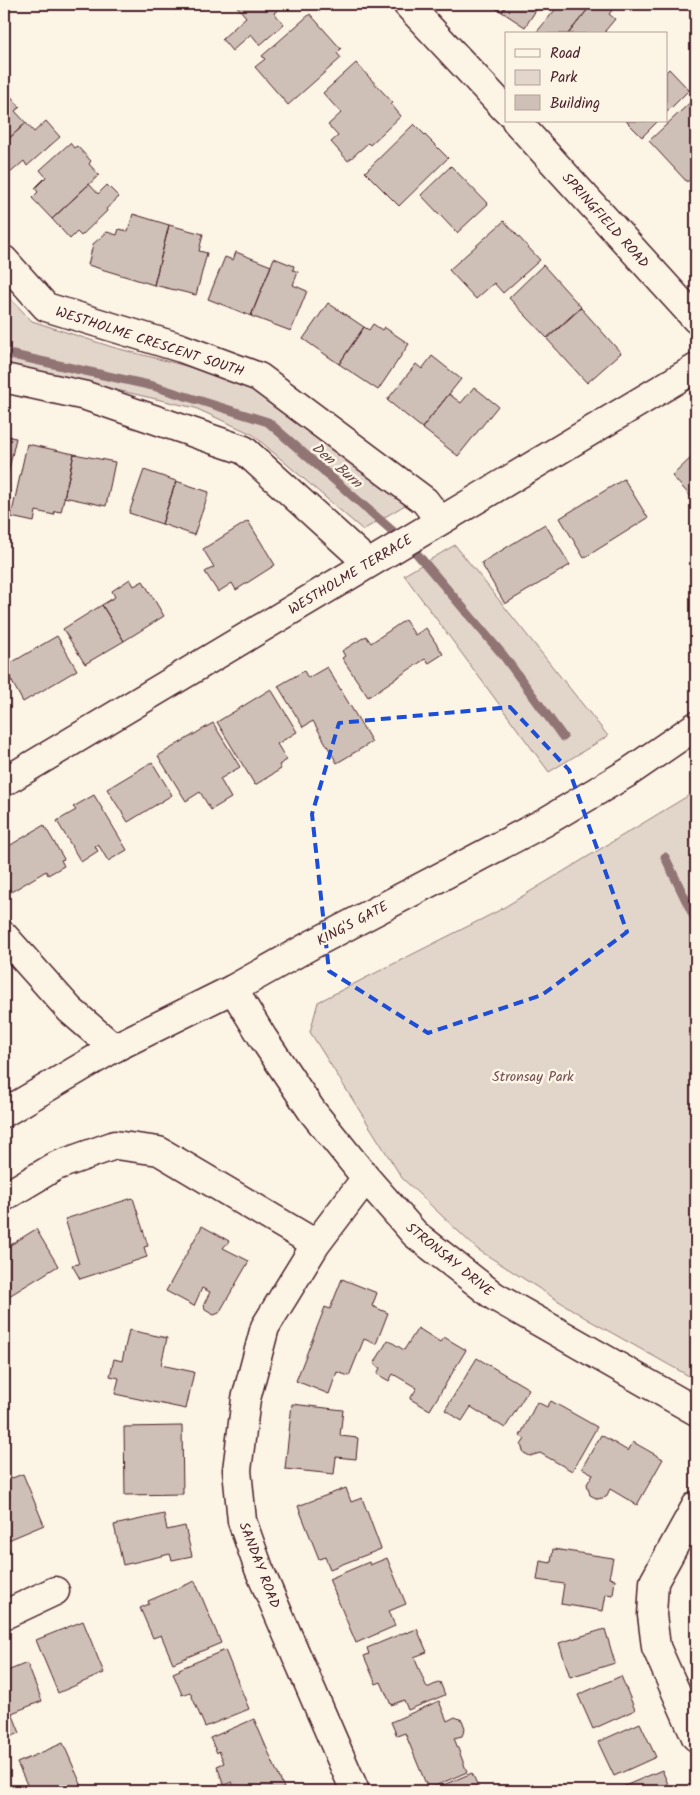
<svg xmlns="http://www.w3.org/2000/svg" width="700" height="1795" font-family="Kalam,sans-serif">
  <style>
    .green { fill: #e2d5ca; stroke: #967a7a }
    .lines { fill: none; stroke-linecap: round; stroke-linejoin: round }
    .stream { stroke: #917474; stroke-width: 9 }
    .building { fill: #cfc0b7; stroke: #4a1f2b }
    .street-casing { stroke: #4a1f2b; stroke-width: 31 }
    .secondary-casing { stroke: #4a1f2b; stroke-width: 31 }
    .street { stroke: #fcf5e5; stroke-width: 28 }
    .secondary { stroke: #fcf5e5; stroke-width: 28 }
    .marked { fill: none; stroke: #1d4ed8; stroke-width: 4; stroke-dasharray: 10 6; stroke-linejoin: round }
    .labels { text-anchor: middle; stroke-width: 5; stroke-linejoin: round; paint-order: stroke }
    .street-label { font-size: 14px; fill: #4a1f2b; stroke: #fcf5e5 }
    .park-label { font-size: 14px; fill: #704c53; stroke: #fcf5e5 }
    .water-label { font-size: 15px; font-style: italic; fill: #6d4950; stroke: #fcf5e5 }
  </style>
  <rect width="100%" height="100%" fill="#fcf5e5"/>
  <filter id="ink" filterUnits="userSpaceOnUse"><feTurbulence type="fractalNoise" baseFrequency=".02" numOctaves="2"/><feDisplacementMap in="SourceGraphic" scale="10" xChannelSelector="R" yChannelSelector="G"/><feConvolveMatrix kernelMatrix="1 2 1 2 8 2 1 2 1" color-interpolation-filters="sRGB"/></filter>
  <g filter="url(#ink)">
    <path class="green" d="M 4,292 L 32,321 L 112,347 L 190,367 L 259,391 L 300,420 L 405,505 L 363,530 L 252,434 L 195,408 L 4,364 Z
      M 455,545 L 608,736 L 549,772 L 404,575 Z
      M 696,791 L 696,1380 L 587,1319 L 477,1249 L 402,1178 L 310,1032 L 318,1002 L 498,911 Z"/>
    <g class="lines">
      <path class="stream" d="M 4,353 L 153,386 L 268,422 L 412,548 L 503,655 L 563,737
        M 665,857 L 696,921"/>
    </g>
    <path class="building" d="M 235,4 L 285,4 L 274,13 L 284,24 L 260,45 L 251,34 L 232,51 L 222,39 L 246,17 Z
      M 489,4 L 507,4 L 502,12 Z
      M 507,4 L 540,4 L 525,27 L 502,12 Z
      M 560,4 L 592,4 L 568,34 L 535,34 Z
      M 592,4 L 617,4 L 609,14 L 615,19 L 605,31 L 608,34 L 568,34 Z
      M 310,14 L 341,49 L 337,53 L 341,58 L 288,105 L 255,67 L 265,59 L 262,56 Z
      M 356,63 L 393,103 L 391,104 L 401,116 L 370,145 L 368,143 L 348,161 L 331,142 L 338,136 L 328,125 L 341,113 L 323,93 Z
      M 669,69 L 689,90 L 666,113 L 666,72 Z
      M 8,93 L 20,107 L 15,111 L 26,123 L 4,143 L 4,97 Z
      M 696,97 L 696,173 L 687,182 L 649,141 Z
      M 46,121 L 60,137 L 27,166 L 24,161 L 9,174 L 4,168 L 4,143 L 26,123 L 34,132 Z
      M 626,121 L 658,121 L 642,137 Z
      M 414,124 L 448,158 L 399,206 L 365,172 Z
      M 70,143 L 74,148 L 77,146 L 91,161 L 89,164 L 99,175 L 52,219 L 32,198 L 38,192 L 35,188 L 46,177 L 40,170 Z
      M 451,166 L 488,204 L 457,233 L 421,195 Z
      M 89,184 L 98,194 L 107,185 L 119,197 L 106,209 L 107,211 L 81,236 L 77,232 L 70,239 L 52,219 Z
      M 133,214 L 169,225 L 154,285 L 88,265 L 93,244 L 107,232 L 117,235 L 119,229 L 128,231 Z
      M 504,221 L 540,260 L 503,293 L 494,283 L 476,299 L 449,270 Z
      M 169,225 L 203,234 L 199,251 L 207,253 L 196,295 L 154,285 Z
      M 236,252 L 271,266 L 251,316 L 208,299 L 225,257 L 233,260 Z
      M 274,258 L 294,266 L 293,270 L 298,272 L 293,285 L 307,291 L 291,331 L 251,316 Z
      M 543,265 L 581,307 L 547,338 L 509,298 Z
      M 328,303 L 364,327 L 339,364 L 303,339 Z
      M 581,308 L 621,353 L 587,383 L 547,339 Z
      M 373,324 L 382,330 L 384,327 L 409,344 L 378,390 L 339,364 L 364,327 L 369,330 Z
      M 432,356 L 461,379 L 422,428 L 387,400 L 416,364 L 422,369 Z
      M 474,387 L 498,406 L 458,456 L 422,428 L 449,394 L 461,403 Z
      M 4,436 L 16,438 L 6,482 L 4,482 Z
      M 27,444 L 74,454 L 61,512 L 55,511 L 54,515 L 36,511 L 34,522 L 11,517 Z
      M 696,453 L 696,502 L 672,476 Z
      M 74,454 L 115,462 L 106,506 L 64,497 Z
      M 144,470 L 176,481 L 162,524 L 129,513 Z
      M 624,479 L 648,518 L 584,558 L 560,518 Z
      M 176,481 L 209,492 L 194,535 L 162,524 Z
      M 248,521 L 275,565 L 236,590 L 232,583 L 218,592 L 205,572 L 214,567 L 203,549 Z
      M 545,524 L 570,565 L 505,604 L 481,563 Z
      M 130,579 L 134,586 L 143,581 L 164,616 L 124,641 L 102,605 L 115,597 L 112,591 Z
      M 102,605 L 124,641 L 85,664 L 63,629 Z
      M 405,620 L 415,635 L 426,628 L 443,654 L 429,663 L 425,659 L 368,697 L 342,658 L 345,656 L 342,651 L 366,636 L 371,643 Z
      M 57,636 L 77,670 L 23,702 L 4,667 Z
      M 327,667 L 372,742 L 337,763 L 313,721 L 303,727 L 278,686 L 304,671 L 308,678 Z
      M 271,689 L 297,732 L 277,744 L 287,760 L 279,765 L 281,769 L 255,785 L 217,722 Z
      M 213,723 L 240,767 L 220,779 L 231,798 L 211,810 L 200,792 L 186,801 L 158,756 Z
      M 152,762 L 172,795 L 128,822 L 107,789 Z
      M 94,795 L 127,850 L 108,861 L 98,844 L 95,846 L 98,851 L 81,862 L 57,821 L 76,810 L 73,807 Z
      M 44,825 L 64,859 L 61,860 L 64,866 L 48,875 L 46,871 L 11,892 L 4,879 L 4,866 L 10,862 L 4,849 Z
      M 133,1198 L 148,1246 L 144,1247 L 147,1257 L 80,1279 L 72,1265 L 79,1264 L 65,1219 Z
      M 202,1226 L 229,1241 L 223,1248 L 249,1261 L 219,1313 L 214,1315 L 205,1310 L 204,1304 L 210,1292 L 202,1288 L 194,1306 L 166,1291 Z
      M 36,1229 L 58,1266 L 9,1296 L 4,1288 L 4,1249 Z
      M 342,1279 L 377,1293 L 372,1306 L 388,1313 L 376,1344 L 364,1339 L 349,1376 L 337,1372 L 329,1394 L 296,1381 L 325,1307 L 330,1309 Z
      M 418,1328 L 440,1342 L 444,1337 L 466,1350 L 430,1410 L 410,1399 L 417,1388 L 393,1374 L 389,1381 L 377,1374 L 380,1368 L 374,1364 L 388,1340 L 404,1350 Z
      M 129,1330 L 167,1338 L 161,1365 L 194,1372 L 186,1409 L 115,1394 L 119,1378 L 110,1376 L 114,1359 L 122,1361 Z
      M 477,1358 L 529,1389 L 505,1428 L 471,1407 L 462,1421 L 445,1410 Z
      M 551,1401 L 597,1427 L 572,1471 L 540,1453 L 530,1456 L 524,1453 L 521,1445 L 525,1439 L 520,1436 L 537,1402 L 547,1407 Z
      M 292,1404 L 343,1410 L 340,1436 L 358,1438 L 356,1459 L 336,1457 L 334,1474 L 285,1469 Z
      M 182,1426 L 183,1494 L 125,1495 L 124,1427 Z
      M 601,1435 L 628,1451 L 633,1442 L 663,1459 L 637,1505 L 610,1489 L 606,1497 L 598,1499 L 590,1495 L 587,1484 L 593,1474 L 582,1468 Z
      M 23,1474 L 44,1525 L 6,1541 L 10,1551 L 4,1553 L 4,1498 L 10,1496 L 4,1481 Z
      M 346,1488 L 351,1502 L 362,1498 L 381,1549 L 330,1569 L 325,1557 L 319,1559 L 298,1506 Z
      M 164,1514 L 167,1530 L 185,1526 L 192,1556 L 172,1560 L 170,1554 L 123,1565 L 114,1525 Z
      M 553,1549 L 613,1558 L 609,1578 L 615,1579 L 613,1595 L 606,1594 L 603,1611 L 561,1604 L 564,1584 L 537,1580 L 540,1561 L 551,1563 Z
      M 387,1558 L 406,1604 L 389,1611 L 395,1626 L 356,1643 L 329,1579 L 369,1562 L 370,1565 Z
      M 195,1581 L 221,1643 L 173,1663 L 161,1635 L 153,1638 L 140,1608 L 149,1604 L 148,1601 Z
      M 83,1621 L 104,1673 L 58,1693 L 36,1640 Z
      M 417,1629 L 427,1652 L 414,1657 L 427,1688 L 440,1682 L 445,1695 L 408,1710 L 404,1700 L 391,1705 L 381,1682 L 376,1684 L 364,1656 L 369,1654 L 367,1648 L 406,1632 L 406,1633 Z
      M 605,1629 L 615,1663 L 570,1677 L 559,1643 Z
      M 225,1650 L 249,1709 L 205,1727 L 190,1692 L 182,1695 L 173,1673 L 180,1670 L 179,1669 Z
      M 27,1663 L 42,1701 L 12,1713 L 20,1733 L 4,1739 L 4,1669 L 5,1672 Z
      M 621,1676 L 635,1710 L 593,1729 L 578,1695 Z
      M 439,1701 L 447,1721 L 455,1717 L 462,1720 L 465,1728 L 462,1736 L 454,1738 L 467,1772 L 428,1789 L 405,1733 L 397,1736 L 391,1722 Z
      M 254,1719 L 284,1788 L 277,1791 L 236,1791 L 232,1782 L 224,1785 L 217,1766 L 224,1763 L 219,1751 L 217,1753 L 210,1738 Z
      M 640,1723 L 656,1757 L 614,1776 L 598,1742 Z
      M 63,1743 L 84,1791 L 30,1791 L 17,1763 Z
      M 662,1770 L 671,1791 L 613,1791 Z
      M 472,1773 L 480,1791 L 429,1791 Z"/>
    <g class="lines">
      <g class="street-casing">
        <path id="street" d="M 407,4 L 506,110
          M 516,121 L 696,319
          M 4,260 L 46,307 L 181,348 L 259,377 L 425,501 L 440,521
          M 4,378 L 86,396 L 244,450 L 368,563
          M 4,782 L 696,368
          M 4,936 L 70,1010 L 114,1048
          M 233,989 L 263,1038 L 312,1111 L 366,1178 L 415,1234 L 494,1296 L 696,1411
          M 4,1197 L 56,1166 L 115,1145 L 159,1151 L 316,1244
          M 696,1506 L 654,1582 L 652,1615 L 656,1647 L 696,1737
          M 4,1615 L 55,1591
          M 355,1791 L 259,1569 L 242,1521 L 237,1470 L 246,1399 L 265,1327 L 316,1244 L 366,1178"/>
      </g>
      <g class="secondary-casing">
        <path id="secondary" d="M 4,1113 L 114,1048 L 233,989 L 313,944 L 545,822 L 629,772 L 696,726"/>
      </g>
      <use href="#street" class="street"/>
      <use href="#secondary" class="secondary"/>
    </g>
  </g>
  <path class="marked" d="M 510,707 L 569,770 L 627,932 L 542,995 L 428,1033 L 329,971 L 312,814 L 339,723 Z"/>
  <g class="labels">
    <g class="street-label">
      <text transform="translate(606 220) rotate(48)" y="5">SPRINGFIELD ROAD</text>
      <text transform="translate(150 341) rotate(18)" y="5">WESTHOLME CRESCENT SOUTH</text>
      <text transform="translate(350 574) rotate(-31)" y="5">WESTHOLME TERRACE</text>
      <text transform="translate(352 923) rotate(-28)" y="5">KING'S GATE</text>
      <text transform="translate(450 1259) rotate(39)" y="5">STRONSAY DRIVE</text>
      <text transform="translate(260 1565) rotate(69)" y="5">SANDAY ROAD</text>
    </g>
    <g class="park-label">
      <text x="533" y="1081">Stronsay Park</text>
    </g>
    <g class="water-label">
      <text transform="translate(337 465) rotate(41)" y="5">Den Burn</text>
    </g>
  </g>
  <rect width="700" height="1795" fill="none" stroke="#fcf5e5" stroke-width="20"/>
  <rect x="10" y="10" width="680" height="1775" fill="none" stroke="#4a1f2b" stroke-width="2" filter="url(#ink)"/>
  <rect x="505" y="32" width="162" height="90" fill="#fcf5e5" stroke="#b59f9b"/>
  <rect x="515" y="49" width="25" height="8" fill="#fcf5e5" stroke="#b59f9b"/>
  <text x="550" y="58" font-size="15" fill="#4a1f2b">Road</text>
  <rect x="515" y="70" width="25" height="15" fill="#e2d5ca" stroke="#b59f9b"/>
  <text x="550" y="82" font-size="15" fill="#4a1f2b">Park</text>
  <rect x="515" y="95" width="25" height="15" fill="#cfc0b7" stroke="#b59f9b"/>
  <text x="550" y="108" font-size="15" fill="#4a1f2b">Building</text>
</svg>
